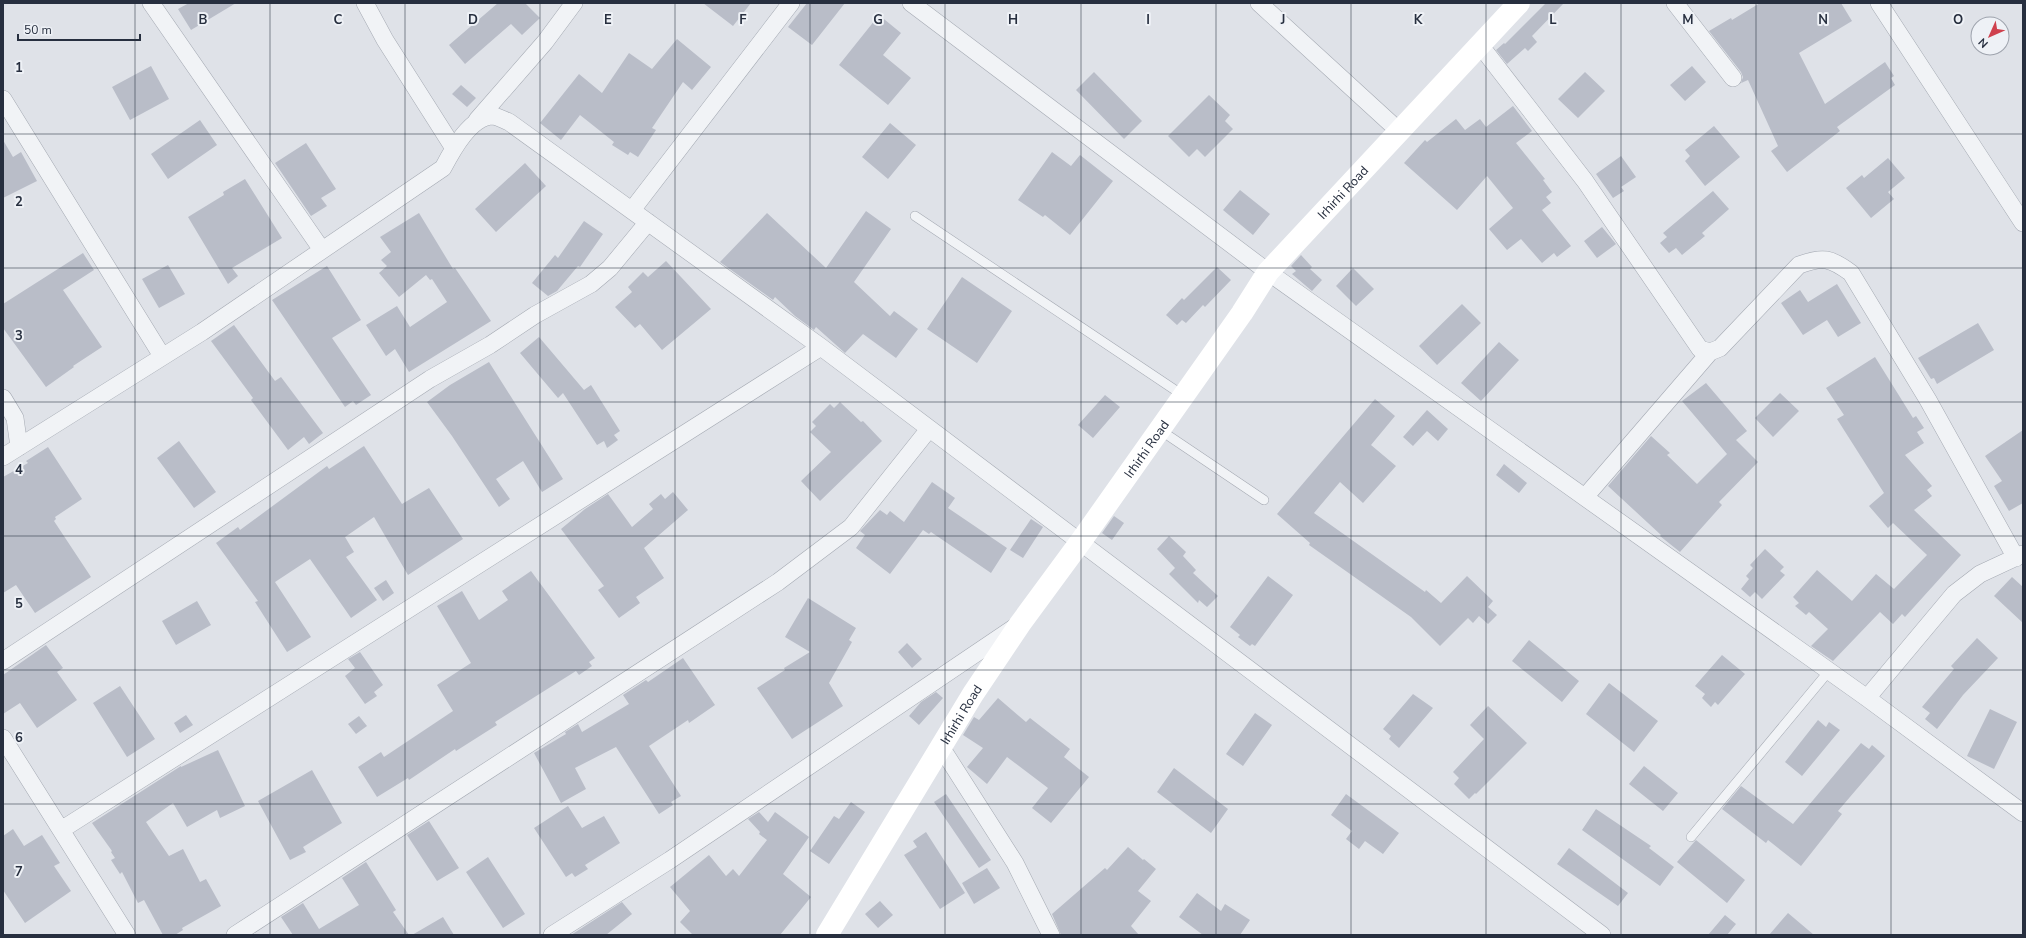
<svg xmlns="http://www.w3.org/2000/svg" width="2026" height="938" font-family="'Nunito Sans',sans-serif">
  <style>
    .building { fill: #b9bdc8 }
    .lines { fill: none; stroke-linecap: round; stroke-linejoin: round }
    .lane-casing { stroke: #a4a9b2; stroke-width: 10 }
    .street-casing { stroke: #a4a9b2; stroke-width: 18 }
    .lane { stroke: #f1f3f6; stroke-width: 9 }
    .street { stroke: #f1f3f6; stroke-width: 17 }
    .secondary { stroke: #fff; stroke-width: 22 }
    .grid { fill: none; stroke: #272f3f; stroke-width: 1; stroke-opacity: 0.55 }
    .labels { text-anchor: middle; stroke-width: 4; stroke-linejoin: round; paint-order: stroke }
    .street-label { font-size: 13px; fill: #272f3f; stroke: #eef1f6 }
    .grid-label { font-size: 13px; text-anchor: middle; font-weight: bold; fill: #272f3f; stroke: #eef1f6; stroke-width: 4; stroke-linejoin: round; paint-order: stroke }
  </style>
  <rect width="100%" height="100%" fill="#dfe2e8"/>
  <path class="building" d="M 189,3 L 236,3 L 191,30 L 178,9 Z
    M 498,3 L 525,3 L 540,18 L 522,35 L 511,24 L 465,64 L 449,45 Z
    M 703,3 L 751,3 L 733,26 Z
    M 807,3 L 845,3 L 812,45 L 788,27 Z
    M 1546,3 L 1564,3 L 1532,36 L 1537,42 L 1528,51 L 1525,48 L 1507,64 L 1496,50 L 1504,43 L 1505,44 Z
    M 1760,3 L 1841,3 L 1852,21 L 1799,53 L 1825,104 L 1885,62 L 1894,76 L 1891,78 L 1895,85 L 1837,127 L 1840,131 L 1787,172 L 1771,151 L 1778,146 L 1748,80 L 1741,83 L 1743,77 L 1741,72 L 1709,31 L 1731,18 L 1732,20 Z
    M 879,15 L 901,33 L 883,55 L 911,78 L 888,105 L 839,65 Z
    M 677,39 L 711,67 L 692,90 L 683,82 L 652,128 L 656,130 L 638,157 L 630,152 L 628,155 L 612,145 L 614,142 L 580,115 L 561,140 L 540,123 L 579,74 L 602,93 L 629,53 L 652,69 Z
    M 151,66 L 169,99 L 130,120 L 112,87 Z
    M 1692,66 L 1706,82 L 1685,101 L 1670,85 Z
    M 1094,72 L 1142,121 L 1124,139 L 1076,90 Z
    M 1585,72 L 1605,91 L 1578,118 L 1558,99 Z
    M 461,85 L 476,98 L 467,107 L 452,94 Z
    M 1209,95 L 1230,115 L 1225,121 L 1233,129 L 1205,157 L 1197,149 L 1189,157 L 1168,136 Z
    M 1513,106 L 1532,131 L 1516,143 L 1545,179 L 1543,180 L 1552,192 L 1546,197 L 1551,203 L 1542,210 L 1571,246 L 1557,257 L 1554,253 L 1542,263 L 1521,239 L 1507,250 L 1489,229 L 1513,208 L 1487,176 L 1457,210 L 1404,163 L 1425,140 L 1427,142 L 1456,119 L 1465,130 L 1480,119 L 1486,127 Z
    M 200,120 L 217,145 L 168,179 L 151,154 Z
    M 890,123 L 916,145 L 888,179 L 862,157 Z
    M 1714,126 L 1740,157 L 1705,186 L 1685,161 L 1690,156 L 1685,150 Z
    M 3,140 L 13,157 L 21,152 L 37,181 L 3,198 Z
    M 306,143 L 336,189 L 321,198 L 327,206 L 311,216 L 275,163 Z
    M 1052,152 L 1071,166 L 1080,155 L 1113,181 L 1070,235 L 1045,215 L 1043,217 L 1018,200 Z
    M 1621,156 L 1636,177 L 1621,187 L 1624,191 L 1613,198 L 1596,174 Z
    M 1888,158 L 1905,178 L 1888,192 L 1894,199 L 1871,218 L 1846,188 L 1862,175 L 1864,178 Z
    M 525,163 L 546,186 L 496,232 L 475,209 Z
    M 245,179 L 282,238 L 232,268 L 238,276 L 228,284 L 188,217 L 224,195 L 223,192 Z
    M 1240,190 L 1270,214 L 1253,235 L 1223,210 Z
    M 1713,191 L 1729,209 L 1702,233 L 1705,236 L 1682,255 L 1676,248 L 1669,253 L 1660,243 L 1667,237 L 1663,233 Z
    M 866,211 L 891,229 L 854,282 L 890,316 L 894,311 L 918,329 L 896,358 L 863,334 L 845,353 L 816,327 L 814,330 L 795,316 L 775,297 L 773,300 L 720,262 L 767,213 L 826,268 Z
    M 419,213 L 453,269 L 455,268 L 491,321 L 409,372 L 395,349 L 386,356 L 366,325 L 397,306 L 410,327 L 447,302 L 432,279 L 430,280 L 426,275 L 399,297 L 379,273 L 387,266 L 381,260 L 391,252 L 380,237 Z
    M 584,221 L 603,234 L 580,267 L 578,266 L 557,291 L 548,296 L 532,283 L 555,255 L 558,258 Z
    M 1602,227 L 1616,244 L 1597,258 L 1584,241 Z
    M 83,253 L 94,270 L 63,290 L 102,347 L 73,366 L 74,367 L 46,387 L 3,328 L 3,304 Z
    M 1301,255 L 1312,267 L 1310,269 L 1322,280 L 1312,291 L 1292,274 L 1296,271 L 1291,266 Z
    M 666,261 L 711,309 L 662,350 L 640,324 L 635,328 L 615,307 L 632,292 L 628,287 L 643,272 L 648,277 Z
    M 168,265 L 185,294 L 159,308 L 142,279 Z
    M 327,266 L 361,320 L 332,338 L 371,395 L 356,405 L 353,401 L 345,407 L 272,300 Z
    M 1217,267 L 1231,280 L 1205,307 L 1203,305 L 1186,323 L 1182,320 L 1177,325 L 1166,315 L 1182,298 L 1184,300 Z
    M 1353,268 L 1374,289 L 1356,306 L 1336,286 Z
    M 962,277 L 1012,311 L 977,363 L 927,329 Z
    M 1837,284 L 1861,323 L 1838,337 L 1827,320 L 1803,335 L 1781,303 L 1800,290 L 1808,302 Z
    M 1462,304 L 1481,323 L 1437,365 L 1419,346 Z
    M 1978,323 L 1994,350 L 1937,384 L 1934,378 L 1931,379 L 1918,358 Z
    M 234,325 L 275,381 L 281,377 L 323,433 L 309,444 L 304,437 L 288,450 L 251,400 L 253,398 L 211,341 Z
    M 539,337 L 584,390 L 591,385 L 620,431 L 614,435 L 618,440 L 607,448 L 604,441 L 597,445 L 563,393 L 558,398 L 520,353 Z
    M 1499,342 L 1519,360 L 1481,401 L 1461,383 Z
    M 1875,357 L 1913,418 L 1916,416 L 1924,428 L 1917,432 L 1924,443 L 1905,455 L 1932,486 L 1927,490 L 1932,496 L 1914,510 L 1961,555 L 1905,617 L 1902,614 L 1893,624 L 1880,612 L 1833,661 L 1811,646 L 1828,629 L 1809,612 L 1806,615 L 1795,606 L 1799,603 L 1793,597 L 1817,570 L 1852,601 L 1876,574 L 1894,589 L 1927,555 L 1893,523 L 1888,528 L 1869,506 L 1884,493 L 1837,419 L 1844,415 L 1826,388 Z
    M 489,362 L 563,479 L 542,492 L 523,461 L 496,479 L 510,499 L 499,507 L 452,436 L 427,402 L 450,385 Z
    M 1706,383 L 1747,431 L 1736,440 L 1758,462 L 1719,502 L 1722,505 L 1680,552 L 1660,536 L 1661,535 L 1608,486 L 1651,436 L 1670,453 L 1667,455 L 1697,484 L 1727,454 L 1682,401 Z
    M 1780,393 L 1799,411 L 1773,437 L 1755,418 Z
    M 1105,395 L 1120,407 L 1093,438 L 1078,425 Z
    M 1375,399 L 1395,416 L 1371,445 L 1396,466 L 1363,503 L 1340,482 L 1314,513 L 1425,592 L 1426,590 L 1441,603 L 1467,576 L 1493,601 L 1488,607 L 1497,615 L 1488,624 L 1479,616 L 1473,623 L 1468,618 L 1440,646 L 1411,617 L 1309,545 L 1310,543 L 1277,514 Z
    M 840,402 L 861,422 L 863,421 L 882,441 L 820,501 L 801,481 L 831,452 L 810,432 L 816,426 L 812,422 L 830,404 L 834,408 Z
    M 1427,410 L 1448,429 L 1438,441 L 1427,431 L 1413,446 L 1403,437 Z
    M 2023,430 L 2023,503 L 2009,511 L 1994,486 L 2002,481 L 1985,456 Z
    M 179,441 L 216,492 L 194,508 L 157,458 Z
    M 364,446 L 402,504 L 429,488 L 463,539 L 408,575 L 374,517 L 345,537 L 354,552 L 346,557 L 377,600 L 351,618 L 310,559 L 275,582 L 311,637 L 287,652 L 255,602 L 258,601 L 216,543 L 238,527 L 240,530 L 327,466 L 329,469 Z
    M 48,447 L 82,499 L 55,517 L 56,519 L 54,521 L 91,577 L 35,613 L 16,585 L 3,593 L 3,477 L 28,463 L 26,461 Z
    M 1504,464 L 1527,483 L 1519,493 L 1496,475 Z
    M 932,482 L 955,498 L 948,508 L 1007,548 L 991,573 L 931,532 L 929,534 L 923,530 L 890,574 L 856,548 L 865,535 L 860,531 L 880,510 L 887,515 L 890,511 L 904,522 Z
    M 673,492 L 688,510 L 644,548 L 664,578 L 636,597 L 640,603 L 619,618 L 598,590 L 604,586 L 561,529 L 585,509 L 608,494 L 632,527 L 653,509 L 649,504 L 661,494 L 665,499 Z
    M 1114,516 L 1124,523 L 1112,540 L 1102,533 Z
    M 1031,519 L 1043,527 L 1023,558 L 1010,550 Z
    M 1169,536 L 1186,552 L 1183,556 L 1196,570 L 1193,573 L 1218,596 L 1207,607 L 1199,600 L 1198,603 L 1169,574 L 1175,568 L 1157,549 Z
    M 1765,549 L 1784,567 L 1780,571 L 1785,575 L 1762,599 L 1755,592 L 1750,597 L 1741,589 L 1749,579 L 1746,576 L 1753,568 L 1750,565 Z
    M 531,571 L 595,658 L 589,662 L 592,666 L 579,675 L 576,671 L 495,722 L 497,725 L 456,751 L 455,749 L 409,780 L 408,778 L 377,797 L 358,767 L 381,752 L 384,757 L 453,711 L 437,685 L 471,663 L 437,606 L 462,591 L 479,620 L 508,600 L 502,591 Z
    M 1268,576 L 1293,595 L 1255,646 L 1252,644 L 1250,646 L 1238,637 L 1240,635 L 1230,627 Z
    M 2012,577 L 2023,587 L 2023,623 L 1994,596 Z
    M 386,580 L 394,593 L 383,601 L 374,588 Z
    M 808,598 L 856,628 L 849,640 L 852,642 L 829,683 L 843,706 L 792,739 L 757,688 L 785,670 L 784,668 L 810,652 L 785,637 Z
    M 197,601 L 211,625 L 176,645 L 162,621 Z
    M 1977,638 L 1998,658 L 1963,695 L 1937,729 L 1925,719 L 1930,713 L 1922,707 L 1954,669 L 1951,666 Z
    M 1529,640 L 1579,681 L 1562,702 L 1512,661 Z
    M 907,643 L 922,659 L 912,668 L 898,652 Z
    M 46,645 L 63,668 L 57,672 L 77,700 L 37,728 L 20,703 L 3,714 L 3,675 Z
    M 360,652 L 383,685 L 374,692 L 377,696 L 365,704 L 345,676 L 355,668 L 348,659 Z
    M 1722,655 L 1745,674 L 1718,705 L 1715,702 L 1711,707 L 1702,698 L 1705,694 L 1695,686 Z
    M 683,658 L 715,705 L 689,723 L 688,720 L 649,746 L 681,796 L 671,802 L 673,805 L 659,814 L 616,747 L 575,768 L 586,789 L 561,803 L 534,753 L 566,734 L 565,732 L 578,724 L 582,732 L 629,704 L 623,695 L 646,680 L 648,682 Z
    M 1609,683 L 1658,721 L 1634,752 L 1586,714 Z
    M 120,686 L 155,739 L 127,757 L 93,703 Z
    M 936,692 L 943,698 L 919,725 L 909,716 L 921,702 Z
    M 1413,694 L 1433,708 L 1399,748 L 1389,739 L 1391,736 L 1383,729 Z
    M 998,698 L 1026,722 L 1030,718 L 1070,749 L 1064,757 L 1089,777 L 1051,823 L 1032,808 L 1048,788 L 1007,757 L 987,784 L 967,767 L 983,748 L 963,735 L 974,717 L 979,720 Z
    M 1488,706 L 1527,743 L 1476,794 L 1475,793 L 1469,799 L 1454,784 L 1459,778 L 1453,772 L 1484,739 L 1470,725 Z
    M 1990,709 L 2017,722 L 1994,769 L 1967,756 Z
    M 1255,713 L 1272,725 L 1243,766 L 1226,754 Z
    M 186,715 L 193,725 L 180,733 L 174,723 Z
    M 359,716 L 367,726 L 356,734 L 348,724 Z
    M 1818,720 L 1826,727 L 1829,722 L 1840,730 L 1802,776 L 1785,762 Z
    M 1861,743 L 1869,749 L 1872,745 L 1885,756 L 1838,811 L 1842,814 L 1801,866 L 1768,840 L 1766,843 L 1722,809 L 1741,786 L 1793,824 Z
    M 218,750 L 245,806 L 220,818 L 217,810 L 187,827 L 173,803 L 146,822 L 169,856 L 183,849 L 200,882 L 206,879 L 221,906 L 182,928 L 183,930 L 175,935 L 163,935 L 144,900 L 138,903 L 122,872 L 120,874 L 111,860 L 115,858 L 111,852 L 112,851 L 92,823 L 181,766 L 181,767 Z
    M 1644,766 L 1678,793 L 1663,811 L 1629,784 Z
    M 1174,768 L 1228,809 L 1211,833 L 1157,792 Z
    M 312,770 L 342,823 L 303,847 L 306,852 L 290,860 L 258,801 Z
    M 946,794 L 991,860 L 979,868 L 934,802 Z
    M 1346,794 L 1399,833 L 1383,854 L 1365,841 L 1359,849 L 1346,839 L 1352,831 L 1331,815 Z
    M 851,802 L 865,812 L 829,864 L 810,851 L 834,816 L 839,819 Z
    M 568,806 L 582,828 L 604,816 L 620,843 L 585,865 L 588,869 L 575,877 L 572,873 L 566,877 L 534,828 Z
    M 1596,809 L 1651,846 L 1649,848 L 1674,867 L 1660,886 L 1582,830 Z
    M 759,812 L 768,822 L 775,812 L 809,837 L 783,874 L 811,897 L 780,935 L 693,935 L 680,922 L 690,911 L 670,887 L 709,855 L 726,876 L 733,869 L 739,876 L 767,840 L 759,834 L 760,832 L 748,819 Z
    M 429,821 L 459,868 L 437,881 L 407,835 Z
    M 13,829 L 24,846 L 42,835 L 60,863 L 54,866 L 71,891 L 25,923 L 3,890 L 3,836 Z
    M 926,832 L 965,893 L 940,909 L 904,855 L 917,847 L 913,841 Z
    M 1696,840 L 1745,880 L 1727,903 L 1677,862 Z
    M 1128,847 L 1143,860 L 1144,859 L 1156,869 L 1138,891 L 1151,901 L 1131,926 L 1139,935 L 1061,935 L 1052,914 L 1105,868 L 1107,870 Z
    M 1569,848 L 1628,893 L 1618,906 L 1557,864 Z
    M 488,857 L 525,914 L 503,928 L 466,872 Z
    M 366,862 L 396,910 L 393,912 L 409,935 L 293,935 L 281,917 L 303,903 L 319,929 L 359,905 L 342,878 Z
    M 987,868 L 1000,888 L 974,904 L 962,883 Z
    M 1197,893 L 1221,911 L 1225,904 L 1250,920 L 1240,935 L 1203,935 L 1179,917 Z
    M 880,901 L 893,915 L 878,928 L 865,914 Z
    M 622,902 L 632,914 L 606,935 L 571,935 Z
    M 1788,913 L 1814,935 L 1769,935 Z
    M 1725,915 L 1736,924 L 1727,935 L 1708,935 Z
    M 443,917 L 454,935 L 412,935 Z"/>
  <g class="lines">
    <g class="lane-casing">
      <path id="lane" d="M 915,216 L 1184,396
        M 1160,430 L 1264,500
        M 1691,837 L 1829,671"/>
    </g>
    <g class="street-casing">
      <path id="street" d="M 151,3 L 322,250
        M 365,3 L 385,40 L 453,147
        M 911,3 L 1268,272 L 1867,698 L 2023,813
        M 1259,3 L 1399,131
        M 1675,3 L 1733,78
        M 1879,3 L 2023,223
        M 1480,45 L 1585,181 L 1700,349 L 1710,352 L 1720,348 L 1799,265 C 1823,256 1831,258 1851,273 L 1928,400 L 2016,558
        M 3,99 L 162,356
        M 477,120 L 545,42 L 574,3
        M 632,210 L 791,3
        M 3,398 L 15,418 L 19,447
        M 3,457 L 202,332 L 443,168 C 452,151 471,115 494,116 C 498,117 504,120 509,122 L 821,347 L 1602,935
        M 1585,497 L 1710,352
        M 3,661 L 430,379 L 490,345 L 535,315 L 591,284 L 610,268 L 648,222
        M 1867,698 L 1954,594 L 1980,574 L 2023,554
        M 3,738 L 127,935
        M 941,747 L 1015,863 L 1051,935
        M 61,830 L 821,347
        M 235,935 L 778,582 L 851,527 L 929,429
        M 552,935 L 670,860 L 1015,627"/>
    </g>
    <use href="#lane" class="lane"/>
    <use href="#street" class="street"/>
    <path class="secondary" id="s1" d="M 827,935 L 973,694 L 1020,624 L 1081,541 L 1242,313 L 1268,272 L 1519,3"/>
  </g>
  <path class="grid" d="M 135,3 L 135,935M 270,3 L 270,935M 405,3 L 405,935M 540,3 L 540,935M 675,3 L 675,935M 810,3 L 810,935M 945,3 L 945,935M 1081,3 L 1081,935M 1216,3 L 1216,935M 1351,3 L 1351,935M 1486,3 L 1486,935M 1621,3 L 1621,935M 1756,3 L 1756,935M 1891,3 L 1891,935M 3,134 L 2023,134M 3,268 L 2023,268M 3,402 L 2023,402M 3,536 L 2023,536M 3,670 L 2023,670M 3,804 L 2023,804"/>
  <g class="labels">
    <g class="street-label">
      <text dy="5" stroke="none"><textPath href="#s1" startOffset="906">Irhirhi Road</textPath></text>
      <text dy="5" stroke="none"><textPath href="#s1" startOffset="582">Irhirhi Road</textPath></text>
      <text dy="5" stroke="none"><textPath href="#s1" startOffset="258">Irhirhi Road</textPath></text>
    </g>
  </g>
  <g class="grid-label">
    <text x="203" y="24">B</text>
    <text x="338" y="24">C</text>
    <text x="473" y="24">D</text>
    <text x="608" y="24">E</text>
    <text x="743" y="24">F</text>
    <text x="878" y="24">G</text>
    <text x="1013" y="24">H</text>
    <text x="1148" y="24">I</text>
    <text x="1283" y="24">J</text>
    <text x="1418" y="24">K</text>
    <text x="1553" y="24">L</text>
    <text x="1688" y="24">M</text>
    <text x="1823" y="24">N</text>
    <text x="1958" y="24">O</text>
    <text x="19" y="72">1</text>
    <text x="19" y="206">2</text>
    <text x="19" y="340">3</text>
    <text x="19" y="474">4</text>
    <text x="19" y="608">5</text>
    <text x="19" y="742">6</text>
    <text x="19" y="876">7</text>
  </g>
  <rect width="2026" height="938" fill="none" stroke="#272f3f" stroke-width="8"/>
  <g transform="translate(1990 36) rotate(225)"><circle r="19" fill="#eef1f6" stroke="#9ea3ad"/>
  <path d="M0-3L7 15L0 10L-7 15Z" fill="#cf414e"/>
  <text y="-6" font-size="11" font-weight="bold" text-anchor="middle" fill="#272f3f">N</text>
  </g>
  <path d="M18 34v6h122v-6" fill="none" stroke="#272f3f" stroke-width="2"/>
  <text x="24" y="34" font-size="12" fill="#272f3f" stroke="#eef1f6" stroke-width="3" paint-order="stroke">50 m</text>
</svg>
